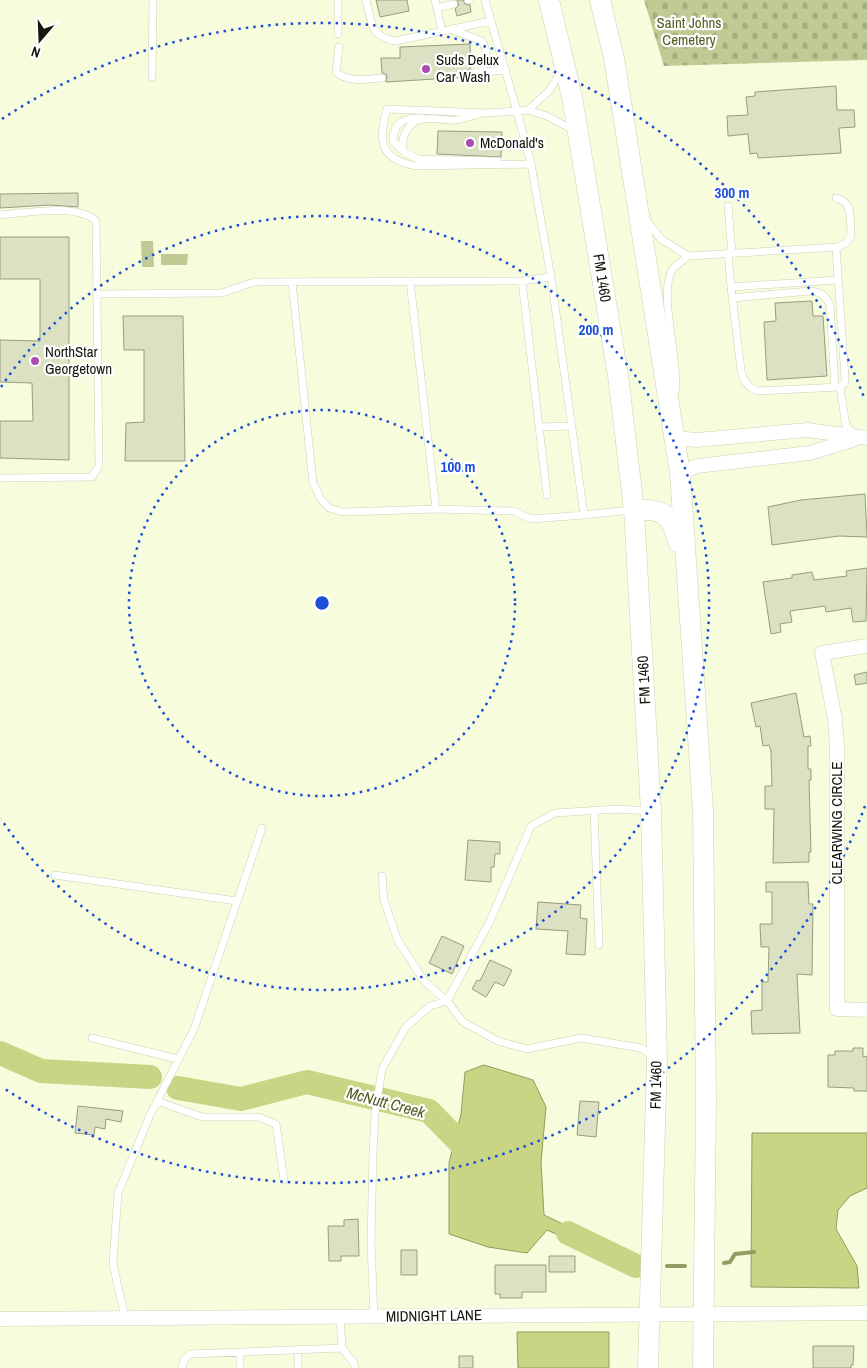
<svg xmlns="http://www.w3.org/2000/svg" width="867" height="1368" font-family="'Archivo Narrow',sans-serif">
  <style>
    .grass { fill: #c0ca94 }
    .cemetery { fill: url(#cemetery-stones) }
    .water { fill: #c9d584; stroke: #939b60 }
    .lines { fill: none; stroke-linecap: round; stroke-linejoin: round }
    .stream { stroke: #939b60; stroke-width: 4 }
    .river { stroke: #c9d584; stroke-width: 24 }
    .building { fill: #dbe1c2; stroke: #979d80 }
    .service-casing { stroke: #ccd2b4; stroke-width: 8 }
    .minor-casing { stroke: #ccd2b4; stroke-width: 15 }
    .secondary-casing { stroke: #ccd2b4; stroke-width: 21 }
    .service { stroke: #fff; stroke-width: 7 }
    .minor { stroke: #fff; stroke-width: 14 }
    .secondary { stroke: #fff; stroke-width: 20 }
    .ring { fill: none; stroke: #1d4ed8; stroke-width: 2.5; stroke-dasharray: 2.5 5 }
    .poi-dot { fill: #ad4bb1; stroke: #fff; stroke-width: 2 }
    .labels { text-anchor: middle; stroke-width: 4.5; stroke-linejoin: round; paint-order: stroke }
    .park-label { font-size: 15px; fill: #555d23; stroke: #fff }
    .poi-label { font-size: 15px; fill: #14150b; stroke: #fff; text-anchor: start }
    .street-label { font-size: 15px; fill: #14150b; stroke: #fff }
    .water-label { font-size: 16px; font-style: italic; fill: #525a20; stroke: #fff }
    .centre { fill: #1d4ed8; stroke: #fff; stroke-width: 2.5 }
    .ring-label { font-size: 15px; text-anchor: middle; font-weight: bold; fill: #1d4ed8; stroke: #fff; stroke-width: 4.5; stroke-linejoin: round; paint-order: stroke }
  </style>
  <defs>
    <pattern id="cemetery-stones" width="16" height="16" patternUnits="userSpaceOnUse" patternTransform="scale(1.25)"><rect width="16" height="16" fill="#c0ca94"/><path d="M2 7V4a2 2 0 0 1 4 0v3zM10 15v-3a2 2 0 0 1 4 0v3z" fill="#a4ad7e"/></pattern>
  </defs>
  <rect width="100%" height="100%" fill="#f6fcdc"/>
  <path class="grass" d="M 141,241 L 153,241 L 154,267 L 142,267 Z
    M 161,254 L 188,254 L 187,265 L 161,265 Z"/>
  <path class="cemetery" d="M 644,0 L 867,0 L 867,60 L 664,66 Z"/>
  <path class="water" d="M 484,1065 L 533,1080 L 546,1107 L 541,1162 L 544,1215 L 596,1240 L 597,1252 L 547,1230 L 527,1253 L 488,1247 L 449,1234 L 449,1163 L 461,1114 L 465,1072 Z
    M 752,1133 L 867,1133 L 867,1188 L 850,1196 L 838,1210 L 836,1229 L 857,1266 L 859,1288 L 751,1287 Z
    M 517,1332 L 609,1332 L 609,1368 L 518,1368 Z"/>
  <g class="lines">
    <path class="stream" d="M 724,1263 L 730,1262 L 735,1254 L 754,1252
      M 667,1266 L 685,1266"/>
    <path class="river" d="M 0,1053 L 41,1071 L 150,1077
      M 178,1088 L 241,1099 L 307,1082 L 429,1111 L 478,1161
      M 568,1233 L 636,1266"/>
  </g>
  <path class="building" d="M 376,0 L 407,0 L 409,11 L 380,17 Z
    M 457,0 L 463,0 L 465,4 L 470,5 L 471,12 L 457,16 L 455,9 L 459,5 Z
    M 470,44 L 471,68 L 466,71 L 467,77 L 386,82 L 387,75 L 382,73 L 381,58 L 400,58 L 400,47 Z
    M 836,86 L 837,110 L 854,110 L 855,127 L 839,128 L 841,153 L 758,158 L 757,153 L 750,154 L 748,134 L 728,136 L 727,116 L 748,115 L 746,97 L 755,96 L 755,92 Z
    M 438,131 L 502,132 L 501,157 L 437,154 Z
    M 78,193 L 78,207 L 50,205 L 0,208 L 0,194 Z
    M 0,237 L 69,237 L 69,460 L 0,458 L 0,421 L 33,421 L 32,383 L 0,382 L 0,340 L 40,341 L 40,279 L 0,279 Z
    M 812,301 L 813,316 L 823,316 L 827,376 L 767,380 L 764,322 L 776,321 L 775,303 Z
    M 123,316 L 183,316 L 185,461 L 125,461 L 126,423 L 144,422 L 144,350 L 124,350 Z
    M 865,494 L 867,537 L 839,536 L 772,545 L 768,507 L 801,500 Z
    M 867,568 L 866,621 L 853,622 L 851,608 L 826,612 L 825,606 L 790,611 L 792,622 L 780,624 L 781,632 L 771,634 L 763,582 L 792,578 L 792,575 L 812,572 L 814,580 L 847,576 L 846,571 Z
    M 867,672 L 867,683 L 856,685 L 854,675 Z
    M 796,693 L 804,737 L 810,736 L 811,746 L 808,746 L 808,769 L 811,769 L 811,780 L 809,780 L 811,852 L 809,852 L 809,862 L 773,863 L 774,809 L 765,809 L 765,786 L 772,786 L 771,751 L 769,745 L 763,746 L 760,726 L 756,727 L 751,703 Z
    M 468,840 L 500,842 L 500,854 L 495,854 L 494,867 L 491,867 L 491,882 L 465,880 Z
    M 766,882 L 808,882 L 809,904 L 813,904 L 812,975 L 797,974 L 800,1033 L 752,1034 L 751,1011 L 762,1010 L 762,982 L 768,982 L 769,947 L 761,947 L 760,924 L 772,924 L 772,892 L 766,892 Z
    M 538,902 L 581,905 L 580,918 L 587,919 L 585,955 L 566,954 L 568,931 L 536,929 Z
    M 442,936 L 464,946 L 452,974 L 429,963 Z
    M 490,960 L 512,970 L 504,986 L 495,982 L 486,997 L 472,989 L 477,980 L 480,981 Z
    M 853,1048 L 863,1048 L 863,1057 L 867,1056 L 867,1091 L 854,1091 L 854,1088 L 828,1087 L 828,1055 L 835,1055 L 835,1051 L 853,1051 Z
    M 580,1101 L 599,1102 L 596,1137 L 577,1135 Z
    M 78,1106 L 123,1111 L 121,1122 L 106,1119 L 105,1129 L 95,1127 L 94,1135 L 75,1133 Z
    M 358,1219 L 359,1256 L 341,1256 L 341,1261 L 329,1261 L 328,1226 L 344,1226 L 344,1220 Z
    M 401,1250 L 417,1250 L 417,1275 L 401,1275 Z
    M 549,1256 L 575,1256 L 575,1272 L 549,1272 Z
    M 495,1265 L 546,1265 L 546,1292 L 522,1292 L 522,1298 L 500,1298 L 500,1294 L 495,1294 Z
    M 813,1346 L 854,1346 L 853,1365 L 851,1365 L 851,1368 L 813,1368 Z
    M 459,1356 L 473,1356 L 473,1368 L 459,1368 Z"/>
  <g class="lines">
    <g class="service-casing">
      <path id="service" d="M 338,0 L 338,34
        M 366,0 C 372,22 369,36 395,41 L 491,21 L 517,111 L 528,110
        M 435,0 L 442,31
        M 468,0 L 470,0
        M 485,0 L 491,21
        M 437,8 L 454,4
        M 453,30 L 482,41 C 489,53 487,61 479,73
        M 339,47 L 336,72 C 348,83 367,79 382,78
        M 561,71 L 550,90 L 528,110 L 547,116 L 573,130
        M 471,73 L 506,70
        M 152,77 L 153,0
        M 479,114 C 471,116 463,119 455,120 C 445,121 434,117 423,119 C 408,121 399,139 404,152 L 418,159 L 498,161
        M 401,149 L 393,141 C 393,122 405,117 422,118
        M 531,164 L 415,166 C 379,158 378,141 387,109 L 486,113 L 517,111 L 531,164 L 551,277
        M 728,206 L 732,253
        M 0,215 C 27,213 76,203 96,221 L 99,466 L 92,477 L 0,478
        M 646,220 L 661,239 L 688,256 L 838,247 L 846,243 L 851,236 C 850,221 854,202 836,198
        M 836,247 L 845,378 L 845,383 L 840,387 L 846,426 L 854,434
        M 728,253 L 731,287
        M 838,280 L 731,287 L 741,370 C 743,381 747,386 757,391 L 840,387
        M 410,281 L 436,509
        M 522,281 L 547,495
        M 292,282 L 313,483 L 321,499 L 329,508 L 343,512 L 436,509 L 514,511 L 531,519 L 584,515
        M 97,294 L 222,293 L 254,282 L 522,281 L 551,277 L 584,515 L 631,510
        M 732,298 L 810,291 C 821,292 825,295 830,305 L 835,387
        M 675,392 C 680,362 657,290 673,269 C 677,264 684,260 688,256
        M 539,427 L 571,426
        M 594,811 L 599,945
        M 55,875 L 237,901
        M 382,876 L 384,900 L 398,941 L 425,982 L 447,1001 L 463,1022 L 498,1041 L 527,1049 L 581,1038 L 641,1048 L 654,1057
        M 92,1038 L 178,1059
        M 157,1101 L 202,1117 L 258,1117 L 276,1124 L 284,1180
        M 340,1317 L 342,1348 L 354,1363 L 355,1368
        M 374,1317 L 371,1243 L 373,1153 L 375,1114 L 382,1069 L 406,1027 L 430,1006 L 447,1001 L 490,921 L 531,826 L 555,813 L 617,809 L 650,811
        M 125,1318 L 113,1264 L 118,1193 L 150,1115 L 194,1029 L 262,828
        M 298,1349 L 298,1368
        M 240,1352 L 240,1368
        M 182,1368 L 184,1359 L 190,1354 L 342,1348"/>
    </g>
    <g class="minor-casing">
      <path id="minor" d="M 676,438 L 697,440 L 807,430 L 867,438
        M 680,473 L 697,466 L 810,453 L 855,439
        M 867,646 L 822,653 L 835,719 L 837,747 L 837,1009 L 867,1010
        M 0,1319 L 867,1313"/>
    </g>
    <g class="secondary-casing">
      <path id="secondary" d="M 549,0 L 572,97 L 618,375 L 634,510 L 651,811 L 657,1059 L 648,1368
        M 600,0 L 614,58 L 680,473 L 703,810 L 706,1101 L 703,1368
        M 634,510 C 663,508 672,514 678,542"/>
    </g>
    <use href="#service" class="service"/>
    <use href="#minor" class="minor"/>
    <use href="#secondary" class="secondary"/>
  </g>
  <g class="ring">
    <circle cx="322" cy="603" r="193"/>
    <path d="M1 387A387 387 0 1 1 1 819"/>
    <path d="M865 806A580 580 0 0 1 2 1087M2 119A580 580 0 0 1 865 400"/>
  </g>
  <g class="poi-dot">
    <circle cx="426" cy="69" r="5"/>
    <circle cx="470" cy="143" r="5"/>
    <circle cx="35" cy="361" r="5"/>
  </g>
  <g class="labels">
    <g class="park-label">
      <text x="689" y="28">Saint Johns<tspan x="689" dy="17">Cemetery</tspan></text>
    </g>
    <g class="poi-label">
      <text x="436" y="65">Suds Delux<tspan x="436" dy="17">Car Wash</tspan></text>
      <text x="480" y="148">McDonald's</text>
      <text x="45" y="357">NorthStar<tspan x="45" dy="17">Georgetown</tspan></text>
    </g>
    <g class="street-label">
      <text transform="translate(602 278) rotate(81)" y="5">FM 1460</text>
      <text transform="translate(644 680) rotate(-93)" y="5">FM 1460</text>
      <text transform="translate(837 823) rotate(-90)" y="5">CLEARWING CIRCLE</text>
      <text transform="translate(656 1085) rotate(-89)" y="5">FM 1460</text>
      <text transform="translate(434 1316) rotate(-1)" y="5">MIDNIGHT LANE</text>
    </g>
    <g class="water-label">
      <text transform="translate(386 1102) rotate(15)" y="6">McNutt Creek</text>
    </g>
  </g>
  <circle cx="322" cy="603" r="8" class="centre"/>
  <g class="ring-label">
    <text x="732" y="198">300 m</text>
    <text x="596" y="335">200 m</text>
    <text x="458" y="472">100 m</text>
  </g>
  <g transform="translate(40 40) rotate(199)" stroke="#ffffff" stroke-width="4" paint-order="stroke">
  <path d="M0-4L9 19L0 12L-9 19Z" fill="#14150b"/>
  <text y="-8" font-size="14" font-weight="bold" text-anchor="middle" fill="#14150b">N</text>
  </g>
</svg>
